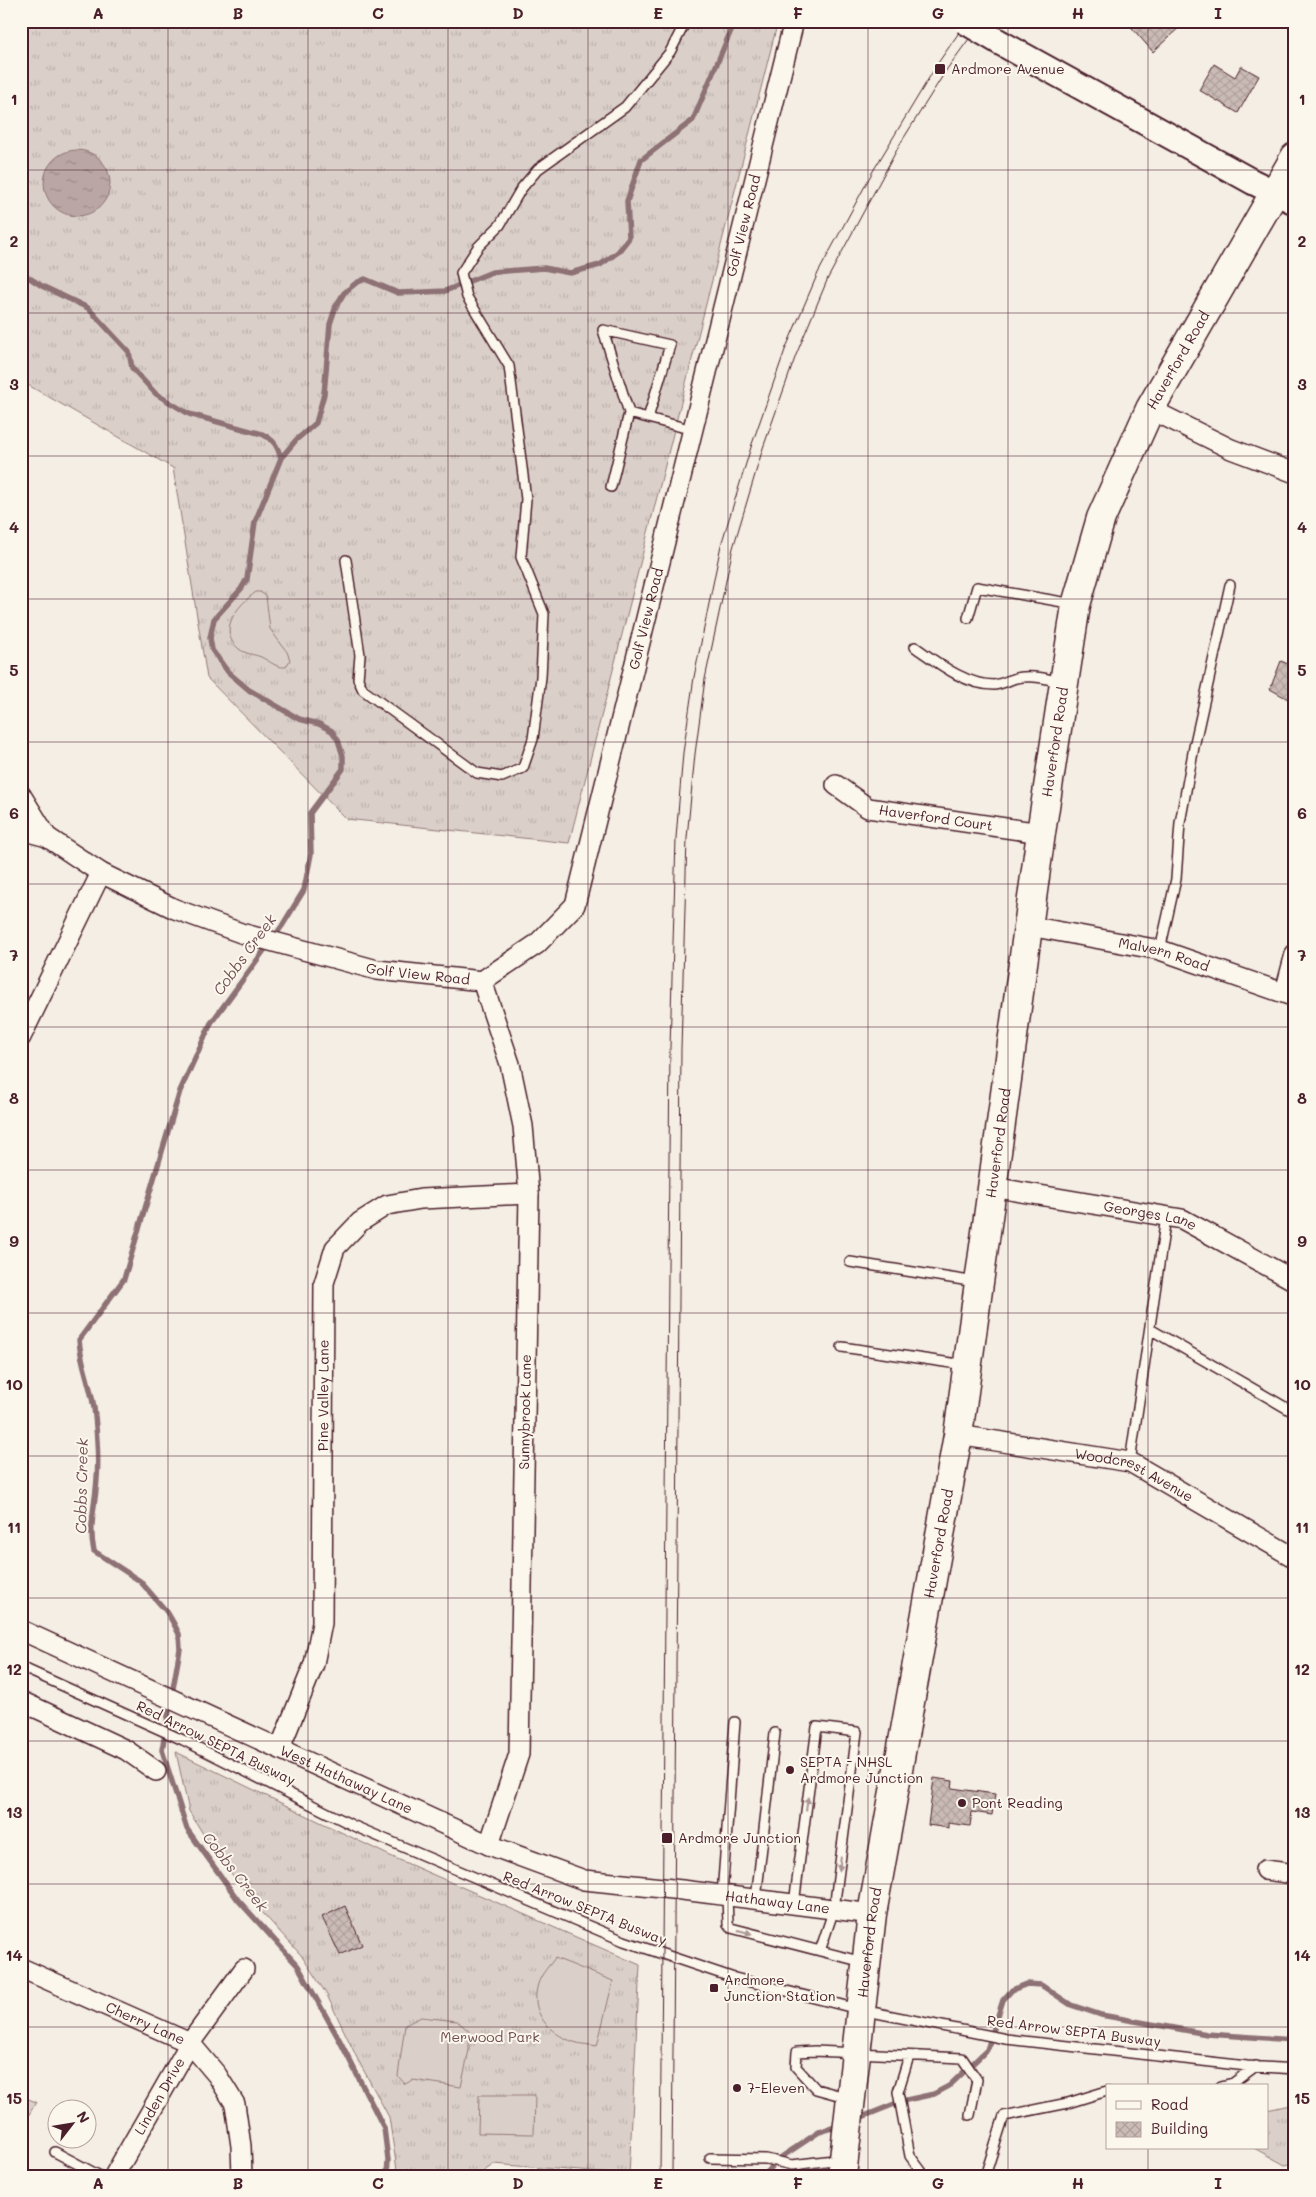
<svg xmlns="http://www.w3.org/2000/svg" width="1316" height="2197" font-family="Mali,sans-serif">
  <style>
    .grass { fill: url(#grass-tufts); stroke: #92787a }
    .cemetery { fill: url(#cemetery-stones); stroke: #92787a }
    .pitch { fill: #dbd0c9; stroke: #92787a }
    .water { fill: url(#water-ripples); stroke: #8d7174 }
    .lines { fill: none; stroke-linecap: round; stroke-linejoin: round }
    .stream { stroke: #8d7174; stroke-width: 5.5 }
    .building { fill: url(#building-cross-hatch); stroke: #4a1f2b }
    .service-casing { stroke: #4a1f2b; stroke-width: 12 }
    .minor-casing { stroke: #4a1f2b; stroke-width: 22 }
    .tertiary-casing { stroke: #4a1f2b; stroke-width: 28 }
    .primary-casing { stroke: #4a1f2b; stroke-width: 31 }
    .service { stroke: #fbf7ec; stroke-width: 9 }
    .minor { stroke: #fbf7ec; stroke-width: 19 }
    .tertiary { stroke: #fbf7ec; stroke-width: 24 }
    .primary { stroke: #fbf7ec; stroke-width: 28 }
    .tram { stroke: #4a1f2b; stroke-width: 1 }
    .tertiary-bridge-casing { stroke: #4a1f2b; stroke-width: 28; stroke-linecap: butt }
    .tertiary-bridge { stroke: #fbf7ec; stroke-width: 24 }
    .oneway { fill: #ab9695 }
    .grid { fill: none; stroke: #4a1f2b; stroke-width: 1; stroke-opacity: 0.55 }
    .poi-dot { fill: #4a1f2b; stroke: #fbf7ec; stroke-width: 2 }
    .labels { text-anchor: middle; stroke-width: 4; stroke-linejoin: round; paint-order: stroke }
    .poi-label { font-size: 14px; fill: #4a1f2b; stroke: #fbf7ec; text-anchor: start }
    .street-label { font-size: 14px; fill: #4a1f2b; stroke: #fbf7ec }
    .park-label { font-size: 14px; fill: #6e4b52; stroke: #fbf7ec }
    .water-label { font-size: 15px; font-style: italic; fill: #714f56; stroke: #fbf7ec }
    .neatline { fill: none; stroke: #4a1f2b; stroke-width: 2 }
    .grid-label { font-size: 16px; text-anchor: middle; font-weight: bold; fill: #4a1f2b }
  </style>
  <defs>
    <pattern id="grass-tufts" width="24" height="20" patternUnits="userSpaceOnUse" patternTransform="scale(1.25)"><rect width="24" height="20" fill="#dbd0c9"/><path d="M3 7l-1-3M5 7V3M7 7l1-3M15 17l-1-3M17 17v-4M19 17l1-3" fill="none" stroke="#bdb2ad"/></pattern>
    <pattern id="cemetery-stones" width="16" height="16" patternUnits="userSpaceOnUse" patternTransform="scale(1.25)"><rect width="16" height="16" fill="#dbd0c9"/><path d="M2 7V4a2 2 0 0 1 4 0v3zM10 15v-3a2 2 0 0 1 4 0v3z" fill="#bdb2ad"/></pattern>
    <pattern id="water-ripples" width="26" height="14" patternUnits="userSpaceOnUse" patternTransform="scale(1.25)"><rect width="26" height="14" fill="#baa7a5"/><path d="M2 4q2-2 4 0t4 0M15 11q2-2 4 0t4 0" fill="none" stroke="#998787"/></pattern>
    <pattern id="building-cross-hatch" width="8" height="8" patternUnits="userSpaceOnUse" patternTransform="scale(1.25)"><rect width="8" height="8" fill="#cabbb6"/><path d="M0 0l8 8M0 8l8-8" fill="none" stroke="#afa09d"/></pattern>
  </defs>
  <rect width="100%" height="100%" fill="#f4eee4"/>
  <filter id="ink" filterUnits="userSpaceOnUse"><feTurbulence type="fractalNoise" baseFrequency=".02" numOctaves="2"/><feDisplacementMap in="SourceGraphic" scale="10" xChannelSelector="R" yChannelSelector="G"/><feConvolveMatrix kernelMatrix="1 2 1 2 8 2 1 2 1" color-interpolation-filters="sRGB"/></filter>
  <g filter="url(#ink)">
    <path class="grass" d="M 21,21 L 778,21 L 569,843 L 346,819 L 207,678 L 173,468 L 21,381 Z
      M 176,1752 L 388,1855 L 640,1965 L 629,2175 L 494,2164 L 477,2176 L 398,2176 L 389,2117 L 357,2058 L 327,1995 L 301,1955 L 261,1911 L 213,1850 L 189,1811 Z
      M 1290,2105 L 1295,2107 L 1295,2163 L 1285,2165 L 1254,2148 L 1267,2148 L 1267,2110 Z"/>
    <path class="cemetery" d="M 21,2096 L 36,2102 L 21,2129 Z"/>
    <path class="pitch" d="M 256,592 L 260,592 L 266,596 L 270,629 L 287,652 L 290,660 L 286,667 C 276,668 270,661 261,657 C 254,654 245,654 239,649 C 216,630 238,605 256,592 Z
      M 555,1958 L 613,1981 L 597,2046 C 590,2044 581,2045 574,2042 C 549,2034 529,2012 538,1984 C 541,1974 549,1966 555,1958 Z
      M 421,2017 L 457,2021 L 469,2031 L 469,2050 L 461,2087 L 413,2080 L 405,2084 L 398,2076 L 405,2025 Z
      M 479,2095 L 535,2095 L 534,2134 L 478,2133 Z"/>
    <path class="water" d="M44 183a33 33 0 1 1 66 0a33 33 0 1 1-66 0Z"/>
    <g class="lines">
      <path class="stream" d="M 21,267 L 25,275 L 42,286 L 88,308 L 129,352 L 132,368 L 156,394 L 189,414 L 262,434 C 274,440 277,445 281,458
        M 857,2119 L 902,2101 L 934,2094 L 949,2086 L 987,2050 L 1003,2000 L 1012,1990 L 1027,1984 L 1041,1985 L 1071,2005 L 1101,2015 L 1207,2034 L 1295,2040
        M 387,2176 L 388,2160 L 384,2128 L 340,2041 L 298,1966 L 238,1900 L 187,1829 L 162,1750 L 180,1649 L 179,1634 L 174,1624 L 167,1612 L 140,1581 L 94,1551 C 88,1527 96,1502 97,1478 C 99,1458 97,1436 95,1416 C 93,1390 81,1366 79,1340 L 124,1279 L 180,1091 L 211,1023 L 282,926 L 304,890 L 311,854 L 310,813 L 343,769 L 343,756 L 338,740 L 332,731 L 319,724 L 299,719 L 249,690 L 228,672 L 212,650 L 210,638 L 214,619 L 241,589 L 247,579 L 255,522 L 281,458 L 296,440 L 316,423 L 324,394 L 330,324 L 336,306 L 344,293 L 356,283 L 365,279 L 398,293 L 425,292 L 445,291 L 492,272 L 544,268 L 570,273 L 600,265 L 618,252 L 629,238 L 627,201 L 641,160 L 693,120 L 735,21
        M 765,2176 L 773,2163 L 786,2154 L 819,2132 L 839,2126"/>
    </g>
    <path class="building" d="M 1126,21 L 1186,21 L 1153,52 Z
      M 1214,64 L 1235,77 L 1241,66 L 1259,76 L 1238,113 L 1199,90 Z
      M 1281,661 L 1295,667 L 1295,703 L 1270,689 Z
      M 934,1778 L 953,1781 L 952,1788 L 995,1794 L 992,1815 L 972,1812 L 970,1826 L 948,1823 L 948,1828 L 928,1825 Z
      M 345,1906 L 362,1945 L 340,1955 L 322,1917 Z"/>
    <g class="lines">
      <g class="service-casing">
        <path id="service" d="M 629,413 L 603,330 L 670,345 L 648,418
          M 611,487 L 629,413 L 693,430
          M 346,560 L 360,655 L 358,679 L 363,690 L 477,773 L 502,777 L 523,768 L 533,739 L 541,677 L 544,614 L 521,557 L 526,499 L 509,366 L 467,297 L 461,273 L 478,247 L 500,225 L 521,189 L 538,169 L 625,107 L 670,52 L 686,21
          M 968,618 L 977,587 L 1074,604
          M 915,647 C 938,663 965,685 994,685 C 1002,684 1009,680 1016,678 C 1033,675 1046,678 1062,683
          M 1160,950 L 1176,879 L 1180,823 L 1194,747 L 1230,585
          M 850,1262 L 976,1282
          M 1150,1329 L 1295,1413
          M 842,1347 L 965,1365
          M 1130,1462 L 1166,1217
          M 21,1667 L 183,1740 L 354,1826 L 624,1941 L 731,1977 L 862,2010 L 1006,2039 L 1247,2066 L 1295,2069
          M 722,1895 L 735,1722
          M 727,1895 L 728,1924 L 731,1928 L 863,1962
          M 756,1899 L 775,1733
          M 794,1904 L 817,1727 L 857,1732 L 834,1909 L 820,1951
          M 909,2056 L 898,2092 L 910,2156 L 925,2176
          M 1221,2086 L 1233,2083 L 1256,2066
          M 849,2098 L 816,2089 L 796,2067 L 797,2052 L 815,2051 L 962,2058 L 977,2080 L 970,2115
          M 55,2152 L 100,2176
          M 710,2158 L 766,2159 L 792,2165 L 842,2159
          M 985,2176 L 1004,2116 L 1068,2103 L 1107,2091"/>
      </g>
      <g class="minor-casing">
        <g id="minor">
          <path d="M 1150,409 L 1231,449 L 1295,473"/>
          <path id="s1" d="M 836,785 L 868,808 L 1041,833"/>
          <path id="s2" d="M 21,795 L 47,837 L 101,873 L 175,909 L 241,933 L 377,970 L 482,981 L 537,944 L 575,905 L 794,21"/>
          <path d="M 21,830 L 47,837"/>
          <path id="s3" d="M 1029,926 L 1160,950 L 1295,997"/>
          <path d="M 482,981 L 510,1064 L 523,1126 L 529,1194 L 519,1754 L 489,1845"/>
          <path d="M 1285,992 L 1295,954"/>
          <path d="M 21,1037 L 101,873"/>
          <path id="s4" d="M 992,1187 L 1182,1219 L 1295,1281"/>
          <path id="s5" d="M 958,1435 L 1130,1462 L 1295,1558"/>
          <path id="s6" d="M 21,1630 L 489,1845 L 584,1880 L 682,1890 L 872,1914"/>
          <path d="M 21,1701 L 126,1750 L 156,1771"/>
          <path id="s7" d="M 280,1748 L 314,1664 L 322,1623 L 324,1283 L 335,1248 L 360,1222 L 387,1205 L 421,1199 L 529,1194"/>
          <path d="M 1265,1870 L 1295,1874"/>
          <path id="s8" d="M 21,1968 L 190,2043 L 217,2075 L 235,2104 L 241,2146 L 242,2176"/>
          <path id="s9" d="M 114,2176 L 190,2043 L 244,1969"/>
        </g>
      </g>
      <g class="tertiary-casing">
        <path id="tertiary" d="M 1001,43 L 1253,182 L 1295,202"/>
      </g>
      <g class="primary-casing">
        <g id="primary">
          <path id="s10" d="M 842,2176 L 872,1914 L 958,1435 L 1041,833 L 1076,605 L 1101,518 L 1150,409 L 1295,157"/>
        </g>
      </g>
      <use href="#service" class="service"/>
      <use href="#minor" class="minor"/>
      <use href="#tertiary" class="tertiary"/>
      <use href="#primary" class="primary"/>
      <path class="tram" d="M 660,2176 L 670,1048 L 676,838 L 683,753 L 694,677 L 721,545 L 752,444 L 785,350 L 818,273 L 873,171 L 938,63 L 967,21
        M 672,2176 L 681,1049 L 687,838 L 695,754 L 705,679 L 733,548 L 763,448 L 796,355 L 828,278 L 900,144 L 947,69 L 982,21"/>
      <g class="tertiary-bridge-casing">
        <path id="tertiary-bridge" d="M 964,21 L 1001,43"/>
      </g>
      <use href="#tertiary-bridge" class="tertiary-bridge"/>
    </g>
    <defs><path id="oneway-solid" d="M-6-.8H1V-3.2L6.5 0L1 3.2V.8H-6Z" transform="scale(1.25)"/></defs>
    <g class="oneway">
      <use href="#oneway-solid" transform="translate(807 1804) rotate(-82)"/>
      <use href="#oneway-solid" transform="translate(840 1864) rotate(97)"/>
      <use href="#oneway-solid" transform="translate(745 1932) rotate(15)"/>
    </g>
  </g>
  <path class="grid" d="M 168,21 L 168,2176M 308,21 L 308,2176M 448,21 L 448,2176M 588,21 L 588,2176M 728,21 L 728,2176M 868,21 L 868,2176M 1008,21 L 1008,2176M 1148,21 L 1148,2086M 21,170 L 1295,170M 21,313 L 1295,313M 21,456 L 1295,456M 21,599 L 1295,599M 21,742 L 1295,742M 21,884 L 1295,884M 21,1027 L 1295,1027M 21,1170 L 1295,1170M 21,1313 L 1295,1313M 21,1456 L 1295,1456M 21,1598 L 1295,1598M 21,1741 L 1295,1741M 21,1884 L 1295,1884M 21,2027 L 1295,2027M 1148,2148 L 1148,2176"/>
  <g class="poi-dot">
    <rect x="934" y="63" width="12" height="12" rx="2.5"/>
    <circle cx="790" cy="1770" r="5"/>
    <circle cx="962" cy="1803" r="5"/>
    <rect x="661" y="1832" width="12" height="12" rx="2.5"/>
    <rect x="709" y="1983" width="10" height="10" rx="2.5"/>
    <circle cx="737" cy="2088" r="5"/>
  </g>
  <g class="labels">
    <g class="poi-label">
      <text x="951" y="74">Ardmore Avenue</text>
      <text x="800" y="1767">SEPTA - NHSL<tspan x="800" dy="16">Ardmore Junction</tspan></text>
      <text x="972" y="1808">Pont Reading</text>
      <text x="678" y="1843">Ardmore Junction</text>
      <text x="724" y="1985">Ardmore<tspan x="724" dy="16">Junction Station</tspan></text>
      <text x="747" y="2093">7-Eleven</text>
    </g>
    <g class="street-label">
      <text dy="5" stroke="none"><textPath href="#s2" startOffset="1334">Golf View Road</textPath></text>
      <text dy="5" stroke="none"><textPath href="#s10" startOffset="1855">Haverford Road</textPath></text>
      <text dy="5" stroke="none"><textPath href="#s2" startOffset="929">Golf View Road</textPath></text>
      <text dy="5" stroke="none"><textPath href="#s10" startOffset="1450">Haverford Road</textPath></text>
      <text dy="5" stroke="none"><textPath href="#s1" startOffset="108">Haverford Court</textPath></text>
      <text dy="5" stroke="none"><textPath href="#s3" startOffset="138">Malvern Road</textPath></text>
      <text dy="5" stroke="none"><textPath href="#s2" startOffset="449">Golf View Road</textPath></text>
      <text dy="5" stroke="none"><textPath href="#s10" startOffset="1045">Haverford Road</textPath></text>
      <text dy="5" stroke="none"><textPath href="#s4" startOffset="161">Georges Lane</textPath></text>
      <text dy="5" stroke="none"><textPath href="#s7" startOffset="360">Pine Valley Lane</textPath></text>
      <text transform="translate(525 1412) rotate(-89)" y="5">Sunnybrook Lane</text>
      <text dy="5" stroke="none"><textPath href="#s5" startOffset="182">Woodcrest Avenue</textPath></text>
      <text dy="5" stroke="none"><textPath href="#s10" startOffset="640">Haverford Road</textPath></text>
      <text transform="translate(216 1743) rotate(26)" y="5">Red Arrow SEPTA Busway</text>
      <text dy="5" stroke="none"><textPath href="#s6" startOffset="358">West Hathaway Lane</textPath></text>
      <text dy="5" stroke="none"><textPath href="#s6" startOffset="811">Hathaway Lane</textPath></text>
      <text transform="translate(585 1908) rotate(22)" y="5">Red Arrow SEPTA Busway</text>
      <text dy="5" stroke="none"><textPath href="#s10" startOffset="235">Haverford Road</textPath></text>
      <text dy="5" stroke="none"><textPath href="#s8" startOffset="136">Cherry Lane</textPath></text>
      <text transform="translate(1074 2031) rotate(7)" y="5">Red Arrow SEPTA Busway</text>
      <text dy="5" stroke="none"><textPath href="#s9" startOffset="92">Linden Drive</textPath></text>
    </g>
    <g class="park-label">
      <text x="490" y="2042">Merwood Park</text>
    </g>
    <g class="water-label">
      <text transform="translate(245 955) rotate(-54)" y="5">Cobbs Creek</text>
      <text transform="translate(82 1486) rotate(-89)" y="5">Cobbs Creek</text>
      <text transform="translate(235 1872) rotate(52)" y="5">Cobbs Creek</text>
    </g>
  </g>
  <rect width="1316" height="2197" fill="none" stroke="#fbf7ec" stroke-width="55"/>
  <rect x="1106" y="2084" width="162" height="65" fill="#fbf7ec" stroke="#b4a19f"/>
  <rect x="1116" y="2101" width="25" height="8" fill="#fbf7ec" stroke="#b4a19f"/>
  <text x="1151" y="2110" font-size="15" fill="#4a1f2b">Road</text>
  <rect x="1116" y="2122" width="25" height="15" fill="url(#building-cross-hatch)" stroke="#b4a19f"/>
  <text x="1151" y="2134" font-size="15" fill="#4a1f2b">Building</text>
  <g transform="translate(72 2124) rotate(59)"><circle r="24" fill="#fbf7ec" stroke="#b4a19f"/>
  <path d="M0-4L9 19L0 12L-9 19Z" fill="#4a1f2b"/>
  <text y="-8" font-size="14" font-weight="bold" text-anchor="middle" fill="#4a1f2b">N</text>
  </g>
  <rect x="28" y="28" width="1260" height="2142" class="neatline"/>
  <g class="grid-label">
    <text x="98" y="19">A</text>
    <text x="238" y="19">B</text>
    <text x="378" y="19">C</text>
    <text x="518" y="19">D</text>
    <text x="658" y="19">E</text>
    <text x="798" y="19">F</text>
    <text x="938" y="19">G</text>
    <text x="1078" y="19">H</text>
    <text x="1218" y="19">I</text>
    <text x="14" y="105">1</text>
    <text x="1302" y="105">1</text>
    <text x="14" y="247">2</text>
    <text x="1302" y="247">2</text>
    <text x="14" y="390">3</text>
    <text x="1302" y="390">3</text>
    <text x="14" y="533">4</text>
    <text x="1302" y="533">4</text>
    <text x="14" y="676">5</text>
    <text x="1302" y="676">5</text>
    <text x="14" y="819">6</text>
    <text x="1302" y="819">6</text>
    <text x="14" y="961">7</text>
    <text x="1302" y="961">7</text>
    <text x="14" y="1104">8</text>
    <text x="1302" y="1104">8</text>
    <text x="14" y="1247">9</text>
    <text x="1302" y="1247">9</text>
    <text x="14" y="1390">10</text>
    <text x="1302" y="1390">10</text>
    <text x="14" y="1533">11</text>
    <text x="1302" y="1533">11</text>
    <text x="14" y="1675">12</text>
    <text x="1302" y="1675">12</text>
    <text x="14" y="1818">13</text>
    <text x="1302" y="1818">13</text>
    <text x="14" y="1961">14</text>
    <text x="1302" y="1961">14</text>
    <text x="14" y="2104">15</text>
    <text x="1302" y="2104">15</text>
    <text x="98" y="2189">A</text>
    <text x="238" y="2189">B</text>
    <text x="378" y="2189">C</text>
    <text x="518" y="2189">D</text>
    <text x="658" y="2189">E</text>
    <text x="798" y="2189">F</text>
    <text x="938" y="2189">G</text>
    <text x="1078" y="2189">H</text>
    <text x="1218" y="2189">I</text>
  </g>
</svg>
